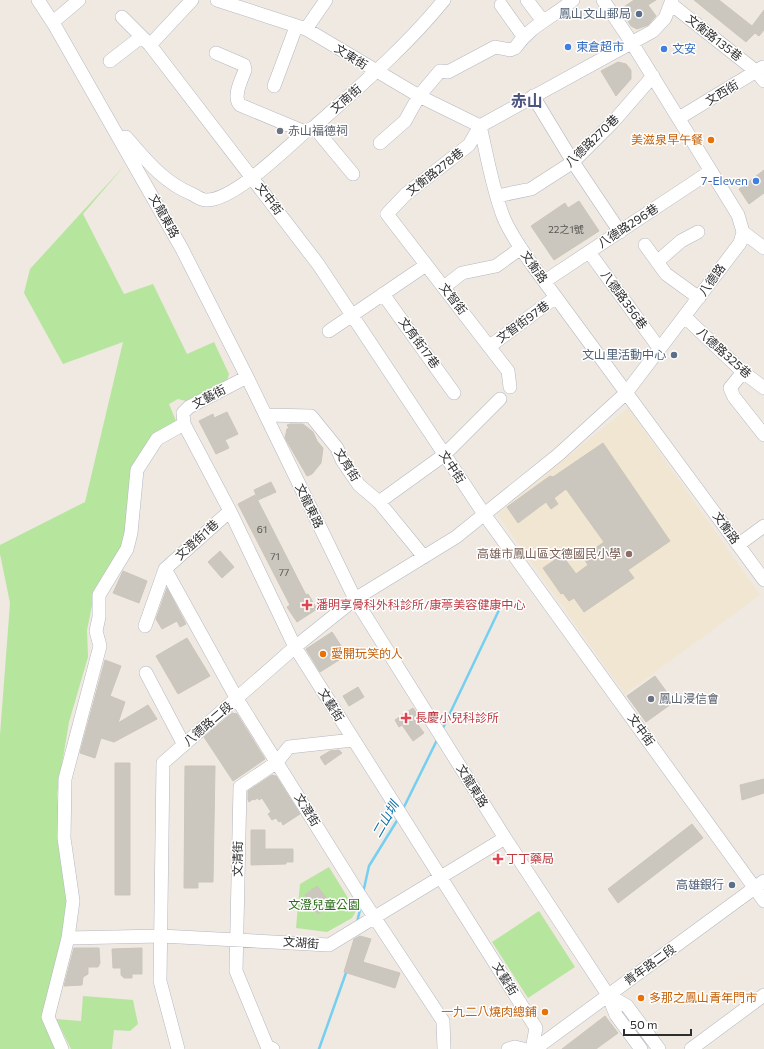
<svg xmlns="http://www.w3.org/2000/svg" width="764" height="1049" font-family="Commissioner,'Noto Sans TC',sans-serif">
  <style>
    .education { fill: #f0e6d1 }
    .green { fill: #b6e59e }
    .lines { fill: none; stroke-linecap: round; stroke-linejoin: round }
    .stream { stroke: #75cff0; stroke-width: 2.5 }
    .building { fill: #cbc7bf; stroke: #cbc5ba }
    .minor-casing { stroke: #b4b7c1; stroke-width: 14 }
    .minor { stroke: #fff; stroke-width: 13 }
    .service-dot { fill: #5c6f8a; stroke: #fff; stroke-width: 1.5 }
    .shop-dot { fill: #3f7fe0; stroke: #fff; stroke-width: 1.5 }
    .worship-dot { fill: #6b7280; stroke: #fff; stroke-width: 1.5 }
    .food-dot { fill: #e8710a; stroke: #fff; stroke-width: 1.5 }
    .education-dot { fill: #8d6e63; stroke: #fff; stroke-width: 1.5 }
    .health-dot { fill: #e0444e; stroke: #fff; stroke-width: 1.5 }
    .labels { text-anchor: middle; stroke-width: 3; stroke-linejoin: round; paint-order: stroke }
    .number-label { font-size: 10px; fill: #555452 }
    .service-label { font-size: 12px; fill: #4e5e75; stroke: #fff; text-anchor: end }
    .street-label { font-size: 12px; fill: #2e2e2e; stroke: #fff }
    .shop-label { font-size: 12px; fill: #366cbe; stroke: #fff; text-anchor: start }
    .worship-label { font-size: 12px; fill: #5b616d; stroke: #fff; text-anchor: start }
    .food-label { font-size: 12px; fill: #c56008; stroke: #fff; text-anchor: end }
    .education-label { font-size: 12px; fill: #785e54; stroke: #fff; text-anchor: end }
    .health-label { font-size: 12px; fill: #be3a42; stroke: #fff; text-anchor: start }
    .park-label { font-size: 12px; fill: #2c6e1b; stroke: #fff }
    .water-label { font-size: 13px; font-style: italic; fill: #0d6fa3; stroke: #fff }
    .district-label { font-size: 16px; font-weight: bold; fill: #4d5680; stroke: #fff }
  </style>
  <rect width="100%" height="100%" fill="#efe9e1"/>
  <path class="education" d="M 628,408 L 760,595 L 625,694 L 497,514 Z"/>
  <path class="green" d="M 124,166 L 83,214 L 124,294 L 153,284 L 187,354 L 214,342 L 229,374 L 227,381 L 186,401 L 178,399 L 169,404 L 176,421 L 155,437 L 134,467 L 123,545 L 93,601 L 87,630 L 88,657 L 69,722 L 57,794 L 67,902 L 67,924 L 45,1016 L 56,1049 L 0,1049 L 0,735 L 10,603 L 0,554 L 0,545 L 85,502 L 123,342 L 63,364 L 24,293 L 30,269 Z
    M 329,867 L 356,911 L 352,918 L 327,932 L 296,928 L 300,884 Z
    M 539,911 L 575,967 L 528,998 L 492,942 Z
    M 83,996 L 133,1000 L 138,1024 L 130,1031 L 114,1030 L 112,1049 L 71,1049 L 56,1019 L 81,1021 Z"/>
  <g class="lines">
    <path class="stream" d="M 442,730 L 499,610
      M 403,809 L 438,738
      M 363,893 L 369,866 L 398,819
      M 357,922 L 361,906
      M 319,1049 L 347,970"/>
  </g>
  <path class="building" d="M 634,0 L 656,0 L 648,5 L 656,16 L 648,25 L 637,29 L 631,26 L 621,9 Z
    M 694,0 L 719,0 L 752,26 L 764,10 L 764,30 L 759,36 L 755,33 L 746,42 Z
    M 618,62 L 626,64 L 631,70 L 631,79 L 616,96 L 601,71 Z
    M 764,170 L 764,193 L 749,204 L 739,189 Z
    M 579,201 L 599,231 L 554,260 L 531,226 L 565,203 L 568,208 Z
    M 227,412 L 238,434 L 225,440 L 229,448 L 216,454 L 199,421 L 213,414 L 214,418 Z
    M 290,424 L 303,424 L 313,432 L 317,441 L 323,448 L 321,463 L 312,474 L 307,476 L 285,438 L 287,429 L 289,428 L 287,425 Z
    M 603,443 L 670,541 L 628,570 L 634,578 L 584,612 L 574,598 L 569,601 L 563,593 L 561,594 L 543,568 L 562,555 L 576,574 L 588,565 L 583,557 L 604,542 L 566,489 L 554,498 L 558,504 L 551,509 L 546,502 L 518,523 L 507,507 L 550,476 L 553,477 Z
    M 271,482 L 276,492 L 258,500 L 254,490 Z
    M 255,495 L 306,595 L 308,594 L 317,609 L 297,622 L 287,607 L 290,605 L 238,504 Z
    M 220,551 L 234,567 L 222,578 L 208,562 Z
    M 123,571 L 147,581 L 139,603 L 113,593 Z
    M 167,588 L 186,624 L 180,627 L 177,621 L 162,629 L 156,619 Z
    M 332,632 L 347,655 L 320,672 L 306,649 Z
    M 187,638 L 210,676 L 178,694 L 156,656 Z
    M 105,660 L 121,666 L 110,696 L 125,702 L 118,723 L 148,705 L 157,719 L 114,742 L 101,738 L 95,758 L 80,753 Z
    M 655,676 L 674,702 L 646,722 L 627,696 Z
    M 358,687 L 364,697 L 349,706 L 343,696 Z
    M 413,708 L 418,715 L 413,718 L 424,733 L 413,741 L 402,725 L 399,727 L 395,720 Z
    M 232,713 L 237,714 L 265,759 L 233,781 L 204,737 Z
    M 339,750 L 342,753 L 325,765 L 320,757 L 330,751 Z
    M 115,763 L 130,763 L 130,895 L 115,895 Z
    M 185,766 L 215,766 L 213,882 L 198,882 L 198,888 L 184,888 Z
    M 272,775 L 276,776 L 300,814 L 283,825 L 281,821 L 279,822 L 276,818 L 272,820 L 268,814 L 271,812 L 262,798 L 259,800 L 258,798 L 254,800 L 253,799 L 249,802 L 248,800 L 248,791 Z
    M 764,779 L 764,793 L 742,800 L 740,785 Z
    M 692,824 L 703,838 L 618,903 L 608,889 Z
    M 251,830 L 265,830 L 265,849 L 293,849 L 293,862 L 286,862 L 286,864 L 251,865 Z
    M 317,886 L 331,904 L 318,914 L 305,895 Z
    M 360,936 L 371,939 L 363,962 L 400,973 L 395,988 L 344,972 L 354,939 Z
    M 74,948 L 99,948 L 100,963 L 98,967 L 88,967 L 88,974 L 83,977 L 82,985 L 64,986 Z
    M 142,948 L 142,974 L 132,974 L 132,978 L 124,978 L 121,975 L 121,968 L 113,968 L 112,949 Z
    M 605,1016 L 618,1033 L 596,1049 L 562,1049 Z"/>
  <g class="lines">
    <g class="minor-casing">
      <path id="minor" d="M 38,0 L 55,26 L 182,249 L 247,377 L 355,599 L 505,838 L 608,995 L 616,1015 L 641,1049
        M 192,0 L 150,45 L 318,264 L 484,514 L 764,901
        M 217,0 L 306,29 L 419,96 L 480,126
        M 527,0 L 542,20
        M 671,4 L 757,72 L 764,81
        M 501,5 L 523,36
        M 122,17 L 150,45
        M 53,22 L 79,0
        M 306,29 L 326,0
        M 216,53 L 244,65 L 245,70 C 242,79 232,96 240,105 L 305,132
        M 110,61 L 141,37
        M 274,86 L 296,27
        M 533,96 L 573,162 L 620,232
        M 679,118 L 763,67
        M 480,126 C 487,155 492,187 503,216 C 510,234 522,250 533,266 L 764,580
        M 480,126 L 469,145 L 406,194 L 387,214 L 508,371 L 510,387
        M 480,126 L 653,31 L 665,18 L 672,0
        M 314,127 L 353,174
        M 126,137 C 146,160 163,182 192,194 C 196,196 201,200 206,200 C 233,201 284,150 305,132 L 314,127 C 359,87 406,47 444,0
        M 380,143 L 405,121 L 419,96 L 440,71 L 448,72 L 495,47 L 510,50 L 515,48 C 531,25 552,18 573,0
        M 497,196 L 531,189 L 573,162 L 613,122 L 653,76
        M 743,232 L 764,248
        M 645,245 L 666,274 L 699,298
        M 589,252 L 659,348
        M 657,262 L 681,241 L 698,232
        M 545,281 L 711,171
        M 444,287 L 462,273 L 496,266 L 521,248
        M 383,294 L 454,393
        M 685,317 L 743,372 L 764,388
        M 329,331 L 426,265
        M 490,346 L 556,297
        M 743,372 L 730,388 L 734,397 L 764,435
        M 247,377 L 189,407 L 183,413 L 184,424 L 230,511 L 295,647 L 536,1028 L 532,1049
        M 266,415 L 311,416 L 337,448 L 342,460 L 359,485 L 379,502 L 444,455 L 500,399
        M 379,502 L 424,557
        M 738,545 L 764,526
        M 165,569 L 237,699 L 359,894 L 443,1021 L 444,1049
        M 145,626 L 165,569 L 230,511
        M 146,673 L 184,745
        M 68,938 L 161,936 L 329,945 L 505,838
        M 608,995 L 627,1006 L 659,1049
        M 62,1049 L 48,1017 L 68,938 L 73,901 L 64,838 L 65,779 L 100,646 L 96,631 L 99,617 L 99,595 L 127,549 L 131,533 L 137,470 L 157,439 L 184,424
        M 178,1049 L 160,981 L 163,763 L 295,647 L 355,599 L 456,537 L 558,455 L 626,393 L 740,243 L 743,232 L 738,215 L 632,43 L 603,0
        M 273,1049 L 267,1046 L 236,971 L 240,787 L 277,762 L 289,747 L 353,740
        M 508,1049 L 515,1047 L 523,1049
        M 535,1049 L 764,881
        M 691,1049 L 764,995"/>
    </g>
    <use href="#minor" class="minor"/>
  </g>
  <g class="service-dot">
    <circle cx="639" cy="14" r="4"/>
    <circle cx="674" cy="355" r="4"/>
    <circle cx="732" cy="885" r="4"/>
  </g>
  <g class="shop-dot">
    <circle cx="568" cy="47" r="4"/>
    <circle cx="664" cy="49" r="4"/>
    <circle cx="756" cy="181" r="4"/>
  </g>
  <g class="worship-dot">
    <circle cx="280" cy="131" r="4"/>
    <circle cx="651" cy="699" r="4"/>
  </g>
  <g class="food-dot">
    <circle cx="711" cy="140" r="4"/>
    <circle cx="323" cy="654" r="4"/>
    <circle cx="641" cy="998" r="4"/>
    <circle cx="545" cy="1012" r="4"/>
  </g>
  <circle class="education-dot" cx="629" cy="554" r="4"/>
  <g class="health-dot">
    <path d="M305 599h4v4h4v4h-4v4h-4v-4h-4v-4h4z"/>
    <path d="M404 712h4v4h4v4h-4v4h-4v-4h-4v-4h4z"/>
    <path d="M496 853h4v4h4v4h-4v4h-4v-4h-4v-4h4z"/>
  </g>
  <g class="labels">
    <g class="number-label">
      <text x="566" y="233">22之1號</text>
      <text x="262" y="533">61</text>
      <text x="275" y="560">71</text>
      <text x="284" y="576">77</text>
    </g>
    <g class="service-label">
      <text x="631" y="18">鳳山文山郵局</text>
      <text x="666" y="359">文山里活動中心</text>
      <text x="724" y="889">高雄銀行</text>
    </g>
    <g class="street-label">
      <text transform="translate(714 38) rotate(38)" y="4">文衡路135巷</text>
      <text transform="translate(351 57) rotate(32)" y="4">文東街</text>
      <text transform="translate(722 93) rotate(-31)" y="4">文西街</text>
      <text transform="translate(346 99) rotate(-41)" y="4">文南街</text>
      <text transform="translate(592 141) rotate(-44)" y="4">八德路270巷</text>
      <text transform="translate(435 172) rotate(-38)" y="4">文衡路278巷</text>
      <text transform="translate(269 199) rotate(53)" y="4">文中街</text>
      <text transform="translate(164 216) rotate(61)" y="4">文龍東路</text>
      <text transform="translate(628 226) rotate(-33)" y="4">八德路296巷</text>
      <text transform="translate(534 267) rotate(55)" y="4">文衡路</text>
      <text transform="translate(712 280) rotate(-54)" y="4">八德路</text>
      <text transform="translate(453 299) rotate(52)" y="4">文智街</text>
      <text transform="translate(624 300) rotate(54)" y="4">八德路356巷</text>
      <text transform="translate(523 322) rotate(-36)" y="4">文智街97巷</text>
      <text transform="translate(419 343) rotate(54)" y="4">文育街17巷</text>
      <text transform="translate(724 353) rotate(42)" y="4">八德路325巷</text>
      <text transform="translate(209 397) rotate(-28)" y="4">文藝街</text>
      <text transform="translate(347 465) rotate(58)" y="4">文育街</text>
      <text transform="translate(452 467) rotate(57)" y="4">文中街</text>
      <text transform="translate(309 506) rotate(64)" y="4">文龍東路</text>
      <text transform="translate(726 528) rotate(54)" y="4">文衡路</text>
      <text transform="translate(197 540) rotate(-42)" y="4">文澄街1巷</text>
      <text transform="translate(331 705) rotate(58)" y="4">文藝街</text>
      <text transform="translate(208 724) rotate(-41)" y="4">八德路二段</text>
      <text transform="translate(641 730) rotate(54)" y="4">文中街</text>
      <text transform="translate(472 786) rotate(58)" y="4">文龍東路</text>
      <text transform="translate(307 810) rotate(58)" y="4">文澄街</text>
      <text transform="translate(238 859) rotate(-89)" y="4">文清街</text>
      <text transform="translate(301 943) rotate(4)" y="4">文湖街</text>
      <text transform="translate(650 965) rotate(-36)" y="4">青年路二段</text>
      <text transform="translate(505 979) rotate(58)" y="4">文藝街</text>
    </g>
    <g class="shop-label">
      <text x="576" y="51">東倉超市</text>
      <text x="672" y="53">文安</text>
      <text x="748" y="185" text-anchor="end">7-Eleven</text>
    </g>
    <g class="worship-label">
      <text x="288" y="135">赤山福德祠</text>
      <text x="659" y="703">鳳山浸信會</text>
    </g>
    <g class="food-label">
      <text x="703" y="144">美滋泉早午餐</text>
      <text x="331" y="658" text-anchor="start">愛開玩笑的人</text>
      <text x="649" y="1002" text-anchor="start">多那之鳳山青年門市</text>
      <text x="537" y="1016">一九二八燒肉總鋪</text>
    </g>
    <g class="education-label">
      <text x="621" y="558">高雄市鳳山區文德國民小學</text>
    </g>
    <g class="health-label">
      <text x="316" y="609">潘明享骨科外科診所/康葶美容健康中心</text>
      <text x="415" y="722">長慶小兒科診所</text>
      <text x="506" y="863">丁丁藥局</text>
    </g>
    <g class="park-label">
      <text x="324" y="909">文澄兒童公園</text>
    </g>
    <g class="water-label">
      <text transform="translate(385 819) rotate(-60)" y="5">二山圳</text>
    </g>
    <g class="district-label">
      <text x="527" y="107">赤山</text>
    </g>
  </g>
  <path d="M624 1029v6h67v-6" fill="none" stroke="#2e2e2e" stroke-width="2"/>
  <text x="630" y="1029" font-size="12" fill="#2e2e2e" stroke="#ffffff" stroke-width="3" paint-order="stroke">50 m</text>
</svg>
